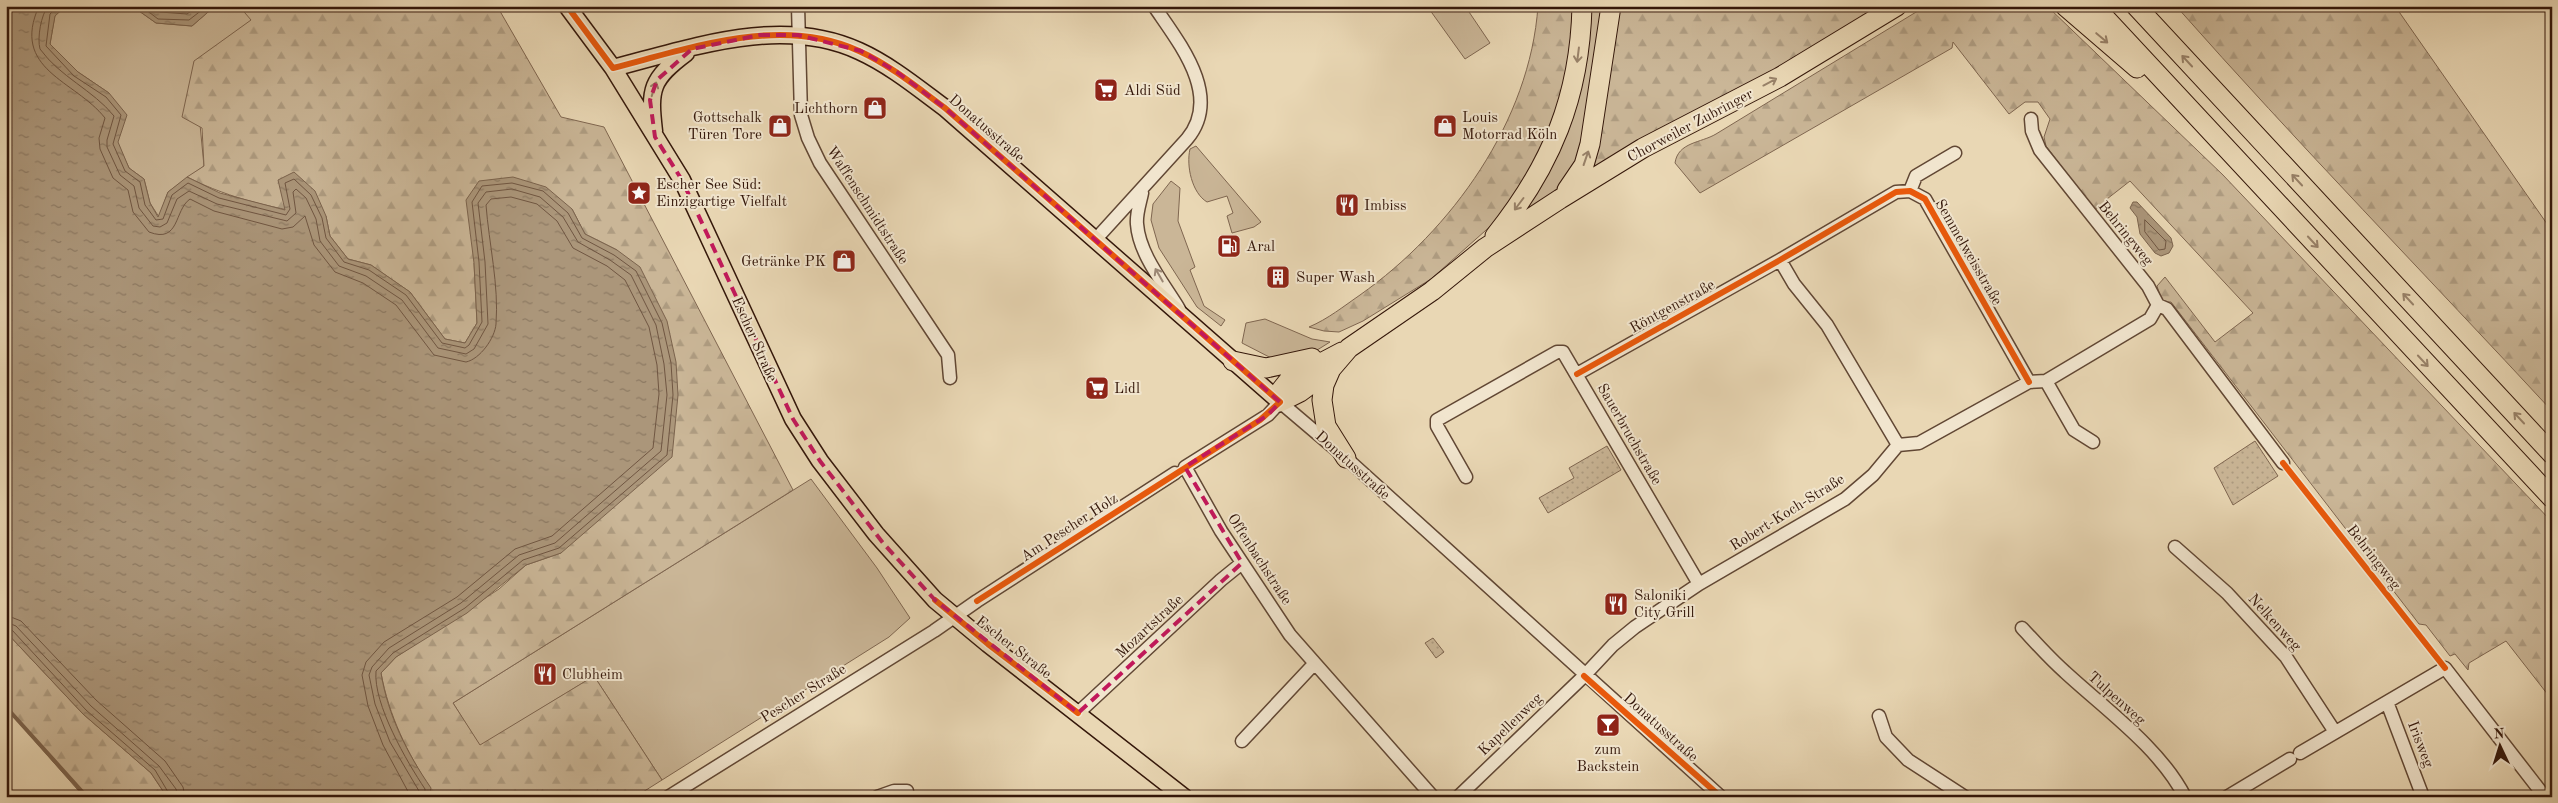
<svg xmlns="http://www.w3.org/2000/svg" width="2558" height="803" font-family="'Old Standard TT',serif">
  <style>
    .grass { fill: #cab697; stroke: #7f6650 }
    .forest { fill: url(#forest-firs); stroke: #7f6650 }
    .park { fill: url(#park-dots); stroke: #7f6650 }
    .water { fill: url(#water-ripples); stroke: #7b634d }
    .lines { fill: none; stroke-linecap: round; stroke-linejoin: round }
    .shore { stroke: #705642; stroke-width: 1 }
    .stream { stroke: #7b634d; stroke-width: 4 }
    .minor-casing { stroke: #614734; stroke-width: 15 }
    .major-casing { stroke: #34170a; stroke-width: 19 }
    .highway-casing { stroke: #34170a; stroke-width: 21 }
    .minor { stroke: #f1e5ce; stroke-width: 12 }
    .major { stroke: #e9d7b4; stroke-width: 16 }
    .highway { stroke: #e9d7b4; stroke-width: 19 }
    .cycleway-casing { stroke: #f1e5ce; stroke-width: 9 }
    .cycleway { stroke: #e8590c; stroke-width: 6 }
    .oneway { stroke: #988168 }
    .oneway2 { stroke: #9c8876 }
    .marked { fill: none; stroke: #c2185b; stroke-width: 4; stroke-dasharray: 10 6; stroke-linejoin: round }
    .labels { text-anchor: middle; stroke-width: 4; stroke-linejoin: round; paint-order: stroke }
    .poi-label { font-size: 15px; fill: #34170a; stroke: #f1e5ce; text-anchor: start }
    .street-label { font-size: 15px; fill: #34170a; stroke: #f1e5ce }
  </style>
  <defs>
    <pattern id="forest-firs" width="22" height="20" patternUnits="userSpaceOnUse" patternTransform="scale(1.25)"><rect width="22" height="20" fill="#cab697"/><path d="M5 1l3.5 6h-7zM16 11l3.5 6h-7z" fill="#ae9c81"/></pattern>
    <pattern id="park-dots" width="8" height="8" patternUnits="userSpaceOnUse" patternTransform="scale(1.25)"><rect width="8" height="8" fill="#cab697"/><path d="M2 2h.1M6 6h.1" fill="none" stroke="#ae9c81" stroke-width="1.8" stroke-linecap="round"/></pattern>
    <pattern id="water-ripples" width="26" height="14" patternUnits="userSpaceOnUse" patternTransform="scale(1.25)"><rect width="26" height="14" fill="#ab967a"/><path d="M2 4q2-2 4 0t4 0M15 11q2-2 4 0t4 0" fill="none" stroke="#8c7962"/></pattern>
  </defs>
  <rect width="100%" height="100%" fill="#e9d7b4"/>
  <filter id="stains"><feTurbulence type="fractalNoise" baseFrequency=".004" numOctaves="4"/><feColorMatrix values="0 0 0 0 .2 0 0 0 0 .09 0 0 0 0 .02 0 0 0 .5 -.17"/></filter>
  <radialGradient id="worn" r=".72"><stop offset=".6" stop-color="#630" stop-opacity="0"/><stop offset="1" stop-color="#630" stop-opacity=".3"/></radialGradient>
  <path class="grass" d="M 66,6 L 132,6 L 156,23 L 192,26 L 215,6 L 239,6 L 252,20 L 194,62 L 204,166 L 168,192 L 159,217 L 150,203 L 144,179 L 129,168 L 117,142 L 109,93 L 78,72 L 50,44 L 55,15 Z
    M 1427,6 L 1465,6 L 1490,43 L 1465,59 Z
    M 1587,6 L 1605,6 L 1581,156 L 1559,188 L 1513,220 Z
    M 1196,146 L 1261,222 L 1254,227 L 1232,233 L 1227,216 L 1233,213 L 1227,196 L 1207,202 C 1192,193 1186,166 1190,149 Z
    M 1171,181 L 1180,188 L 1178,221 L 1195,267 L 1190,270 L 1204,306 L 1225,320 L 1221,326 L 1197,307 L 1159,248 L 1151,220 L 1153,204 Z
    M 1265,319 L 1312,339 L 1330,342 L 1314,352 L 1277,361 L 1242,343 L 1246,323 Z
    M 811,479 L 877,568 L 910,618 L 889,637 L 662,780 L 594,676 L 480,746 L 453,703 Z"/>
  <path class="forest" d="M 239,6 L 497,6 L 561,117 L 604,127 L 793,490 L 453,703 L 480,745 L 594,676 L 662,780 L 635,797 L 430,797 L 430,788 C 407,752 389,716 381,673 L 396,657 L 499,589 L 526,565 L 561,553 L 617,250 L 585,234 L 572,209 L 474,263 L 477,323 L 465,343 L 445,339 L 410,292 L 371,265 L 348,259 L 330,236 L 326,216 C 276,209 233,200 187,177 L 204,166 L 202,128 L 182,117 L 194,61 L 251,20 Z
    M 1538,6 L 1577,6 L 1575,34 L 1553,133 L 1503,215 L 1431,279 L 1363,321 L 1339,332 L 1324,331 L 1309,327 C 1328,319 1344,306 1360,295 C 1452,230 1530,121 1538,6 Z
    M 1617,6 L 1884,6 L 1808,53 L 1586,172 Z
    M 1926,6 L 2047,6 L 2223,175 L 2552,522 L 2552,700 L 2506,641 L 2469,663 L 2468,670 L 2455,654 L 2450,656 L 2426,625 L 2419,624 L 2171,302 L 2162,302 L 2157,286 L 2165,277 L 2215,342 L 2253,313 L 2130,181 L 2107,199 L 2108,201 L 2095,210 L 2046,146 L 2044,137 L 2050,119 L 2038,102 L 2025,102 L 2009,114 L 1953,42 L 1952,48 L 1700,193 L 1675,163 C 1678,142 1701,143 1716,134 Z
    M 2176,6 L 2395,6 L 2552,231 L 2552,411 C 2427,276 2298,144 2176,6 Z
    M 6,632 L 83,714 L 151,773 L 167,797 L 84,797 L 6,708 Z"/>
  <path class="park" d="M 2255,441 L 2278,476 L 2233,505 L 2214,468 Z
    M 1607,446 L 1621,470 L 1548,513 L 1539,498 L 1574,478 L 1569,468 Z
    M 1433,638 L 1444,652 L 1436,658 L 1425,643 Z"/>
  <path class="water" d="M 6,6 L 66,6 L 55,16 L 50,44 L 78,72 L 109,93 L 127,115 L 118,142 L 129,168 L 144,179 L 150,203 L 158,217 L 168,192 L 187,177 L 220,193 L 285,210 L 278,180 L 294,172 L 315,191 L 326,216 L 330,236 L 348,259 L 371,265 L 410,292 L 445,339 L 465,343 L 477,323 L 474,263 L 466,200 L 479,181 L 513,177 L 546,187 L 572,209 L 585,234 L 617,250 L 640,267 L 667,321 L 676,362 L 678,395 L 672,457 L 561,553 L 526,565 L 467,613 L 396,657 L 381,673 C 388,716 407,753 431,788 L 430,797 L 167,797 L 151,773 L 83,714 L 6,632 Z
    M 132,6 L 215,6 L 192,26 L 156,23 Z
    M 2133,202 L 2137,202 L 2171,238 L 2173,246 L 2169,253 L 2161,256 L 2155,253 L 2140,234 L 2137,217 L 2130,208 Z"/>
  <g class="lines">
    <path class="shore" d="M 39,6 C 10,70 75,80 105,118 L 99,138 L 100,149 L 113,178 L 128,190 L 133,212 L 149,232 C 180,244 174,210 190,199 L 214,211 L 282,229 L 293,227 L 305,216 L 314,245 L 335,272 L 363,283 L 396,305 L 434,355 L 466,362 C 480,359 495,338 496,324 C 499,285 489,244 486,205 L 491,199 L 511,197 L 537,204 L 557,221 L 573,248 L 607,266 L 625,280 L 649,327 L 657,365 L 659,394 L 653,448 L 552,536 L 515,549 L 457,597 L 384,642 L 366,662 L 362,675 L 368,706 L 383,745 L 411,797
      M 48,6 C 41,15 37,38 40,49 C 60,77 93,90 114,116 L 107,140 L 107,147 L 120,175 L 134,186 L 139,208 L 153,226 L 160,227 L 167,223 L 177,199 L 189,191 L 217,204 L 287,221 L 296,213 L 293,192 L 296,189 L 306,198 L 316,219 L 320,241 L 339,266 L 366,276 L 402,300 L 438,348 L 466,354 L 474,349 L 488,324 L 485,262 L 478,203 L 486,192 L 512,189 L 540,197 L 563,217 L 578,242 L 610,260 L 631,275 L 656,325 L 664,364 L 667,395 L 661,451 L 555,543 L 519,555 L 461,603 L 389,648 L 372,667 L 369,675 L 375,704 L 390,742 L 419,791 L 419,797
      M 58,6 L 50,14 L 46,46 L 74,76 L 106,97 L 121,115 L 113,144 L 125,171 L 140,182 L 145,205 L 156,220 L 163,219 L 172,195 L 188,183 L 219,198 L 286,215 L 290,209 L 285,183 L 294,179 L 311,195 L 322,218 L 326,238 L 344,262 L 369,270 L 406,295 L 442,343 L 465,348 L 469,345 L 482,322 L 479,262 L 472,202 L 482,186 L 512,183 L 543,191 L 568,213 L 582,238 L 614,255 L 636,271 L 662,323 L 671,363 L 673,395 L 667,455 L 559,548 L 523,560 L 465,608 L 393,653 L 376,671 C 373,704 407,762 425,789 L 425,797
      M 141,6 L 158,19 L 189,20 L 207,6
      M 151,6 L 160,12 L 187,14 L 198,6
      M 2145,220 L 2166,241 L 2165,249 L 2159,250 L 2145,232 Z
      M 6,615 L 21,621 L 96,700 L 165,761 L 183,787 L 185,797
      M 6,622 L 16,626 L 91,706 L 159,766 L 176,789 L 178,797
      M 6,629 L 12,630 L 86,710 L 155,770 L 171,797"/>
    <path class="stream" d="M 6,707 L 87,797"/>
    <g class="minor-casing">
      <path id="minor" d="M 798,6 L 801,115 L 808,138 L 820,163 L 948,355 L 950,378
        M 2031,119 L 2032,131 L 2040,150 L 2148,286 L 2158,305 L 2167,309 L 2283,463
        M 1910,191 L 1916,176 L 1955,153
        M 1142,193 C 1140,203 1136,214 1137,224 C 1139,254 1164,284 1179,309
        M 1096,239 L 1187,139 C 1223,96 1179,43 1154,6
        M 1780,260 L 1794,284 L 1827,325 L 1898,445
        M 1577,374 L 1780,260 L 1896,192 L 1910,191 L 1925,199 L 2029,382
        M 2046,381 L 2074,430 L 2093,442
        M 1898,445 L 1919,443 L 2029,382 L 2046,381 L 2150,319 L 2158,305
        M 1466,477 L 1437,426 L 1437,420 L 1557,352 L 1563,352 L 1699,584
        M 2175,547 L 2227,593 L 2286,657 L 2335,732
        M 2022,628 C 2036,643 2050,659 2065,672 C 2105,709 2160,748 2185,797
        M 2387,702 L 2423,797
        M 1078,713 L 1221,580 L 1242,563
        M 1879,716 L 1886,737 L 1908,760 L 1965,797
        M 1242,741 L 1314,664
        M 2300,753 L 2445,668 L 2545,797
        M 668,797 L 934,631 L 977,601 L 1175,473
        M 877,797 L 894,791 L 907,791
        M 1433,797 L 1290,635 L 1221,531 L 1185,467 L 1268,415 L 1280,402 L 1346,458 L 1721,797
        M 1458,797 L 1584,676 L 1613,645 L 1635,627 L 1699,584 L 1845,499 L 1873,475 L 1898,445
        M 2227,797 L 2290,759"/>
    </g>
    <g class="major-casing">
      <path id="major" d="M 567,6 L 613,68 L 682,180 L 793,419 L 820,461 L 876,534 L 935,600 L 988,644 L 1184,797
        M 613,68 C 691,48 781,15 859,51 C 890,65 918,88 945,108 L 1280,402
        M 654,131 C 649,89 651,79 686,53"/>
    </g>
    <g class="highway-casing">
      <path id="highway" d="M 2065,6 L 2137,68
        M 2094,6 L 2552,498
        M 2136,6 L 2552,454
        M 1567,190 L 1584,165 L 1590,144 L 1611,6
        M 1495,236 C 1551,166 1580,97 1582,6
        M 1233,361 L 1266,368 L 1312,358
        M 1330,370 L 1300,392 L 1280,402 L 1281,390 L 1289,380 L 1342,352
        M 1346,458 L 1326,426 L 1322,400 L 1324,385 L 1331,369 L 1349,348 L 1432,291 L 1485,248 L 1560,199 L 1643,148 L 1780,77 L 1897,6"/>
    </g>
    <use href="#minor" class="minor"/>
    <use href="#major" class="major"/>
    <use href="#highway" class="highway"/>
    <g class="cycleway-casing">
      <path id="cycleway" d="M 567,6 L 613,68 C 691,48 781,15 859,51 C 890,65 918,88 945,108 L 1280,402 L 1260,420 L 977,601
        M 1577,374 L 1780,260 L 1896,192 L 1910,191 L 1925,199 L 2029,382
        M 2283,463 L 2445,668
        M 935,600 L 988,644 L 1078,713
        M 1584,676 L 1721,797"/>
    </g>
    <use href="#cycleway" class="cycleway"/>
  </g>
  <defs><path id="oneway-shaft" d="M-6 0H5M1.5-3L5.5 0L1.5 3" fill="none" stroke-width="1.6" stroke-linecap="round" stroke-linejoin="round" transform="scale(1.25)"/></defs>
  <g class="oneway">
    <use href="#oneway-shaft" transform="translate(2102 38) rotate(40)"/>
    <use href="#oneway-shaft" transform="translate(1578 55) rotate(97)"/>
    <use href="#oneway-shaft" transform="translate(2187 61) rotate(-133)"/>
    <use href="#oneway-shaft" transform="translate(1770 82) rotate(-28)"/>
    <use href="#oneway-shaft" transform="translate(654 89) rotate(-72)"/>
    <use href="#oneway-shaft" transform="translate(1586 158) rotate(-71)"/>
    <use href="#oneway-shaft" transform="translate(2297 180) rotate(-133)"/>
    <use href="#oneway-shaft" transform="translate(1519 204) rotate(127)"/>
    <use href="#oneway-shaft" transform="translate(2313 242) rotate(47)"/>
    <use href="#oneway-shaft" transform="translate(2408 299) rotate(-133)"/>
    <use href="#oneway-shaft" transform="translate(2423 361) rotate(47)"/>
    <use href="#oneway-shaft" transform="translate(2519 418) rotate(-133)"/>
  </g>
  <use class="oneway2" href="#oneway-shaft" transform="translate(1159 275) rotate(-120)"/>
  <path class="marked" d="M 760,35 L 798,35 L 861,51 L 897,72 L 945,108 L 1280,402 L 1268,415 L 1185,467 L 1242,563 L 1078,713 L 935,600 L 883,543 L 820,461 L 793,419 L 682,180 L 655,137 L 650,100 L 657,80 L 692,49 Z"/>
  <defs>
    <g id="supermarket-square" transform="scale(1.25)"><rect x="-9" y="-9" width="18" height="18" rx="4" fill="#8f2418" stroke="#f1e5ce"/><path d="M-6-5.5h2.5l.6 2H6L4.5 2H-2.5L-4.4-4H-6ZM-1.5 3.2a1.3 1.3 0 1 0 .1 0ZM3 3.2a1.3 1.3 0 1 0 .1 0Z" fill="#fff"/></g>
    <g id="shop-square" transform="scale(1.25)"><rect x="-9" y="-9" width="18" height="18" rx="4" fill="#8f2418" stroke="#f1e5ce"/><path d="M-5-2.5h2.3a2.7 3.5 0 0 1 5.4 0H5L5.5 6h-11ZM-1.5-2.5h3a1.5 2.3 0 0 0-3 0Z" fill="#fff"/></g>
    <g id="sight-square" transform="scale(1.25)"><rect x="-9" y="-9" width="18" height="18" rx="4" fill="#8f2418" stroke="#f1e5ce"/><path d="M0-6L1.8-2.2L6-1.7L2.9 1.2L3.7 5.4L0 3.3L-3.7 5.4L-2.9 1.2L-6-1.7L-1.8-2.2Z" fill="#fff"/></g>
    <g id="restaurant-square" transform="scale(1.25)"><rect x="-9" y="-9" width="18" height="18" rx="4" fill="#8f2418" stroke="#f1e5ce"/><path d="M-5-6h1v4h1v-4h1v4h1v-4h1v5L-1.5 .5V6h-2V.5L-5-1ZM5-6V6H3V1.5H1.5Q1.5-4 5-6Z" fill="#fff"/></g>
    <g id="fuel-square" transform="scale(1.25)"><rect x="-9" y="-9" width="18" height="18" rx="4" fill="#8f2418" stroke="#f1e5ce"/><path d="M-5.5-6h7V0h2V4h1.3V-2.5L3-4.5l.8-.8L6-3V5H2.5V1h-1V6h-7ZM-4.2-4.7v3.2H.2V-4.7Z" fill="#fff"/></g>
    <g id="building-square" transform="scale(1.25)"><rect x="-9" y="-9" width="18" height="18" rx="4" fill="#8f2418" stroke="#f1e5ce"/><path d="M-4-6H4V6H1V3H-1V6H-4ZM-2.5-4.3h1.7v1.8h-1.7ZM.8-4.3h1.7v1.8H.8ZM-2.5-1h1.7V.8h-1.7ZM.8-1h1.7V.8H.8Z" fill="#fff"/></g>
    <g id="bar-square" transform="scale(1.25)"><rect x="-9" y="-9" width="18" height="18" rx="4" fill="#8f2418" stroke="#f1e5ce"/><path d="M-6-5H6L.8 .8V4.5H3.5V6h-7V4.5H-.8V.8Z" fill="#fff"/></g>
  </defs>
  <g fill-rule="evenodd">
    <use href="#supermarket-square" x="1106" y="90"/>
    <use href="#shop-square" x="875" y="108"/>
    <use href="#shop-square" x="780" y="126"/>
    <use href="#shop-square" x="1445" y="126"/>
    <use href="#sight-square" x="639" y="193"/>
    <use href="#restaurant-square" x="1347" y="205"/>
    <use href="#fuel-square" x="1229" y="246"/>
    <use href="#shop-square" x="844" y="261"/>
    <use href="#building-square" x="1278" y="277"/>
    <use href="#supermarket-square" x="1097" y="388"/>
    <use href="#restaurant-square" x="1616" y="604"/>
    <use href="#restaurant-square" x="545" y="674"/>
    <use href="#bar-square" x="1608" y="725"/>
  </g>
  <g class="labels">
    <g class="poi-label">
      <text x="1124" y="95">Aldi Süd</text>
      <text x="858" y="113" text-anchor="end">Lichthorn</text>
      <text x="762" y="122" text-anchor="end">Gottschalk<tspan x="762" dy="17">Türen Tore</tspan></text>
      <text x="1462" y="122">Louis<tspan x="1462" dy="17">Motorrad Köln</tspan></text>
      <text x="656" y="189">Escher See Süd:<tspan x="656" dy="17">Einzigartige Vielfalt</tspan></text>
      <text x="1364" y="210">Imbiss</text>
      <text x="1246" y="251">Aral</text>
      <text x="826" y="266" text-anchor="end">Getränke PK</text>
      <text x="1296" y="282">Super Wash</text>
      <text x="1114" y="393">Lidl</text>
      <text x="1634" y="600">Saloniki<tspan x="1634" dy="17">City Grill</tspan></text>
      <text x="562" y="679">Clubheim</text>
      <text x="1608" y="754" text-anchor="middle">zum<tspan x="1608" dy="17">Backstein</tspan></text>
    </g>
    <g class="street-label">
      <text transform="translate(1690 125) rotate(-28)" y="5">Chorweiler Zubringer</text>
      <text transform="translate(987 128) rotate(41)" y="5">Donatusstraße</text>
      <text transform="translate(868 205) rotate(57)" y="5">Waffenschmidtstraße</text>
      <text transform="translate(2126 233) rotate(51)" y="5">Behringweg</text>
      <text transform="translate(1969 252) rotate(60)" y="5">Semmelweisstraße</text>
      <text transform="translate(1672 306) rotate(-29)" y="5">Röntgenstraße</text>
      <text transform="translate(755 339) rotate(66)" y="5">Escher Straße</text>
      <text transform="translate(1630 434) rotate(60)" y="5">Sauerbruchstraße</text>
      <text transform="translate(1353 465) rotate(42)" y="5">Donatusstraße</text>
      <text transform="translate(1787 512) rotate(-32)" y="5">Robert-Koch-Straße</text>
      <text transform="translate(1069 527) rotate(-33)" y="5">Am Pescher Holz</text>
      <text transform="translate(2374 557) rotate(52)" y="5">Behringweg</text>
      <text transform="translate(1260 559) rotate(57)" y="5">Offenbachstraße</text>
      <text transform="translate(2275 622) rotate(48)" y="5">Nelkenweg</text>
      <text transform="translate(1149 626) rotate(-43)" y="5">Mozartstraße</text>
      <text transform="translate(1014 647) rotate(38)" y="5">Escher Straße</text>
      <text transform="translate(803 693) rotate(-32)" y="5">Pescher Straße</text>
      <text transform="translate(2117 698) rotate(42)" y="5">Tulpenweg</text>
      <text transform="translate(1510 724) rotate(-44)" y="5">Kapellenweg</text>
      <text transform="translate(1661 727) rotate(42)" y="5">Donatusstraße</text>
      <text transform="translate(2421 744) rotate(69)" y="5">Irisweg</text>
    </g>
  </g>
  <rect width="2558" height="803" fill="none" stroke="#e9d7b4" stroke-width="25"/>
  <rect x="8" y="8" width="2543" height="788" fill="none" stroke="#34170a" stroke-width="2.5"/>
  <rect x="12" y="12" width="2533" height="778" fill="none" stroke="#34170a"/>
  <g transform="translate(2500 746) rotate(356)" stroke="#f1e5ce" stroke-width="4" paint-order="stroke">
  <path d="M0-4L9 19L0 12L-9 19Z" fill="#34170a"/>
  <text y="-8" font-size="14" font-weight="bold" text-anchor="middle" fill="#34170a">N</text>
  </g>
  <rect width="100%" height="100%" filter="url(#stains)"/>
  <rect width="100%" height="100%" fill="url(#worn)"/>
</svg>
